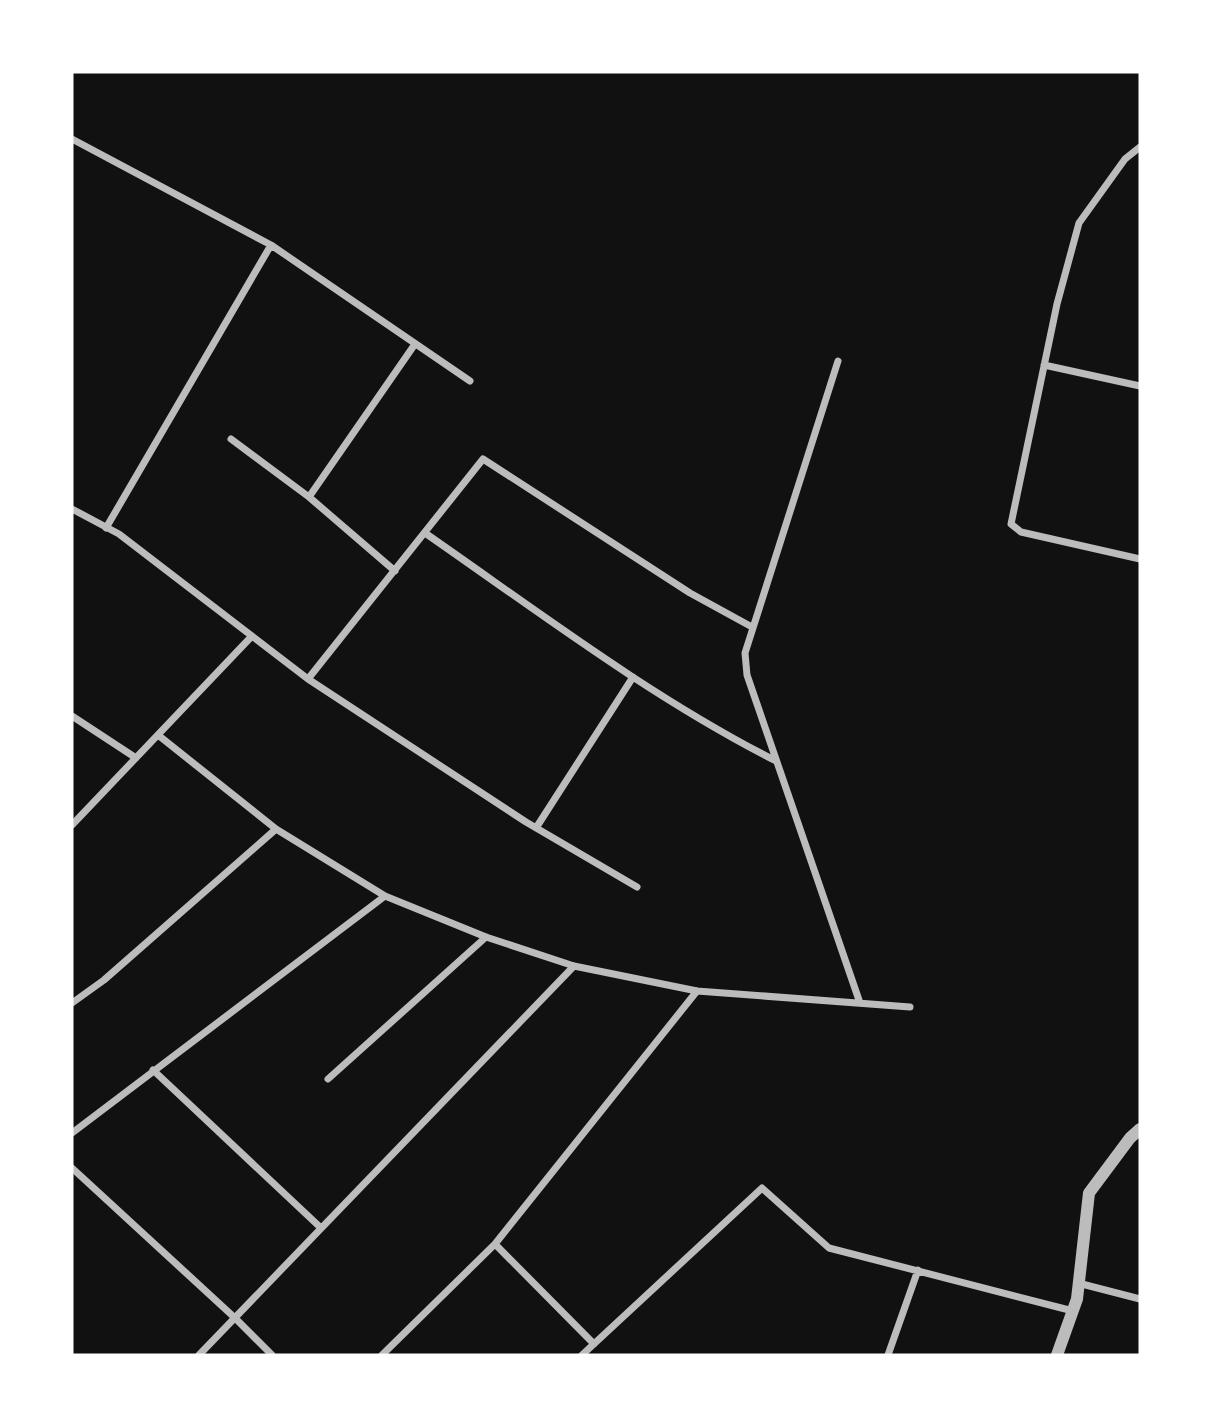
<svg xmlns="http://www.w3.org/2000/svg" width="1212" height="1427" font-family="Rubik,sans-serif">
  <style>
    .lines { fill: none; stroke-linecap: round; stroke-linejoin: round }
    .minor { stroke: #bcbcbc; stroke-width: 7 }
    .tertiary { stroke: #bcbcbc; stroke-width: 12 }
  </style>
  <rect width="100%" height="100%" fill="#111"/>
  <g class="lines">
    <path class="minor" d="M 72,139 L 271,245 L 470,381
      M 1140,147 L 1125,159 L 1079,223 L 1057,304 L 1011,524 L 1021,532 L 1140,559
      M 838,361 L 745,653 L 747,675 L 860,1003
      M 1044,365 L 1140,386
      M 231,439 L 309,497 L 395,571
      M 309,497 L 415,344
      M 72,509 L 119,534 L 308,679 L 526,822 L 637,887
      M 106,528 L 271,245
      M 425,533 C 539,612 652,698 776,761
      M 308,679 L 483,459 L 690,593 L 752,627
      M 72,716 L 136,758
      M 158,735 L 276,829 L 385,896 L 486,937 L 574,966 L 697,991 L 910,1007
      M 72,825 L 252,636
      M 536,828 L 633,677
      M 72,1003 L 104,980 L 276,829
      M 153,1070 L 321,1228
      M 328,1079 L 486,937
      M 72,1133 L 385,896
      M 72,1168 L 235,1318 L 272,1355
      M 495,1244 L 594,1344
      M 1078,1283 L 1140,1299
      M 199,1355 L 574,966
      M 382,1355 L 495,1244 L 697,991
      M 582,1355 L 762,1188 L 829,1248 L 1073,1311
      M 888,1355 L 918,1270"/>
    <path class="tertiary" d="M 1057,1355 L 1077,1299 L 1089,1193 L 1130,1138 L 1140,1129"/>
  </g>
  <rect width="1212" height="1427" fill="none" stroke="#ffffff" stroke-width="147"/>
</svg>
